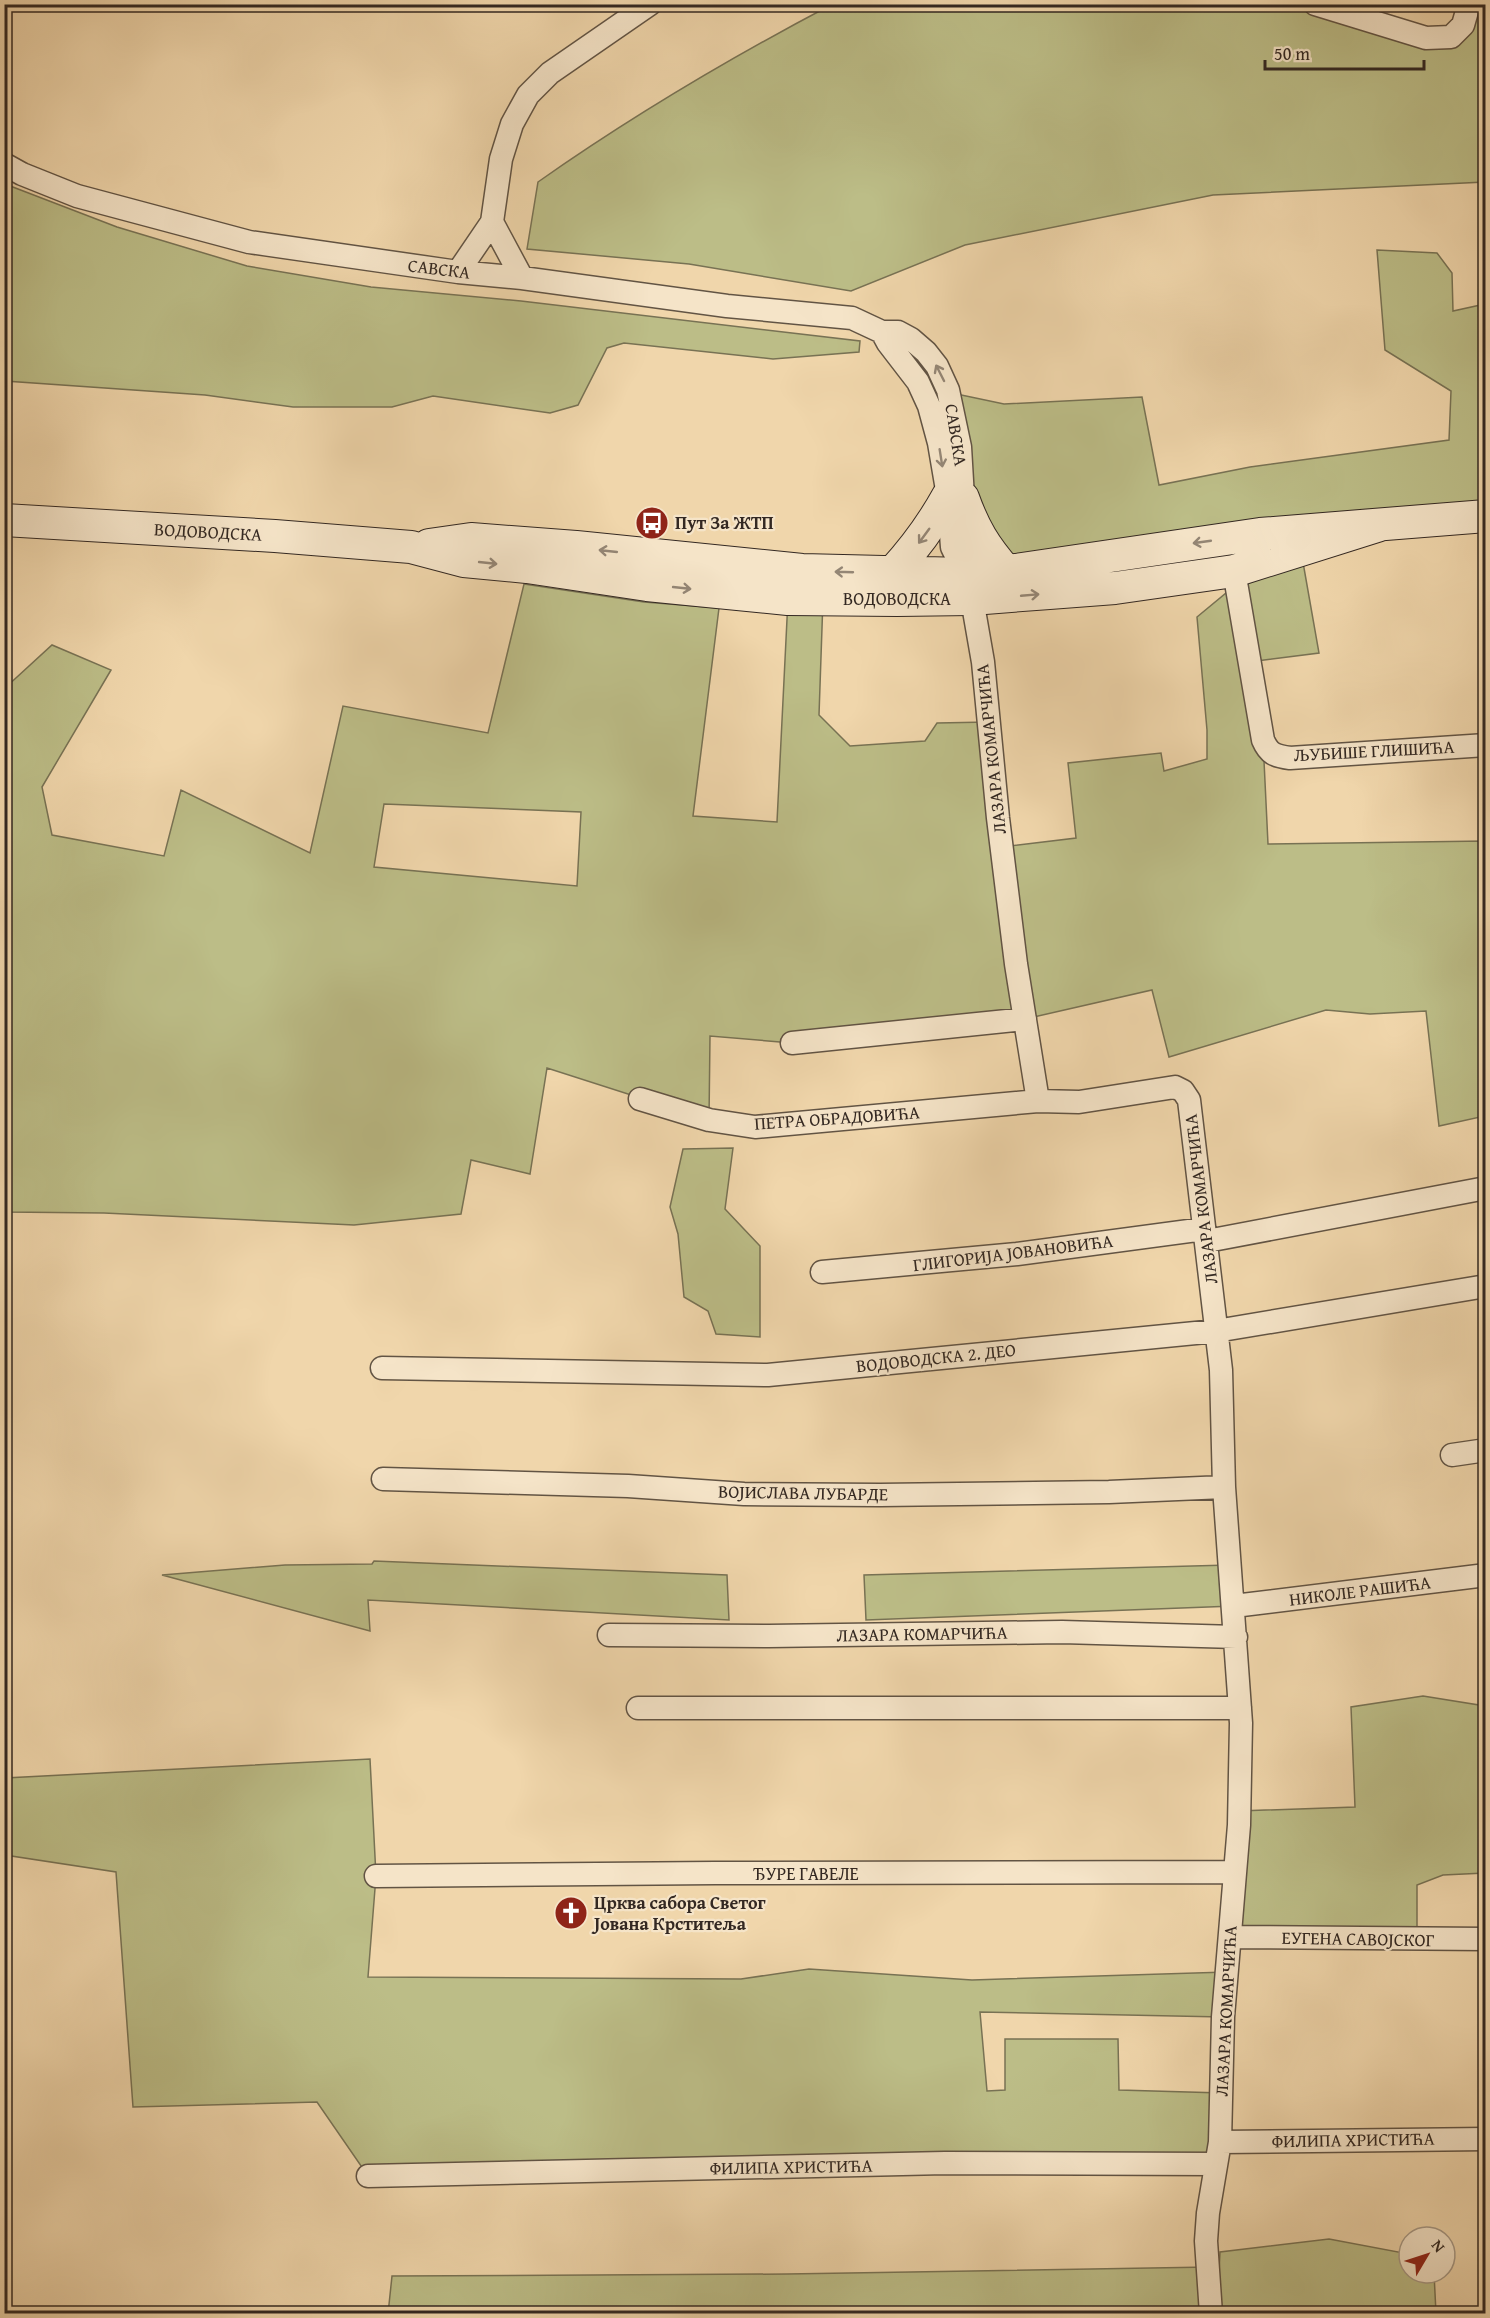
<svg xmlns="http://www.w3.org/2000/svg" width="1490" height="2318" font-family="'Gentium Book Plus',serif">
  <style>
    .green { fill: #bcbd87; stroke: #787254; stroke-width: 1.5; fill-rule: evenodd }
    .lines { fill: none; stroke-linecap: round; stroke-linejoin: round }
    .minor-casing { stroke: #625444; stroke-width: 25 }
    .secondary-casing { stroke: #332822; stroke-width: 34 }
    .minor { stroke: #f5e4c8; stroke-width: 22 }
    .secondary { stroke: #f5e4c8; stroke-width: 32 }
    .oneway { stroke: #948675 }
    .labels { text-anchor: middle; stroke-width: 4.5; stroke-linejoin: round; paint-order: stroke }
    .street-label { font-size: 18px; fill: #332822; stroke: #f5e4c8 }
    .poi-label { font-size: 18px; font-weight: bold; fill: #332822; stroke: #f5e4c8; text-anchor: start }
  </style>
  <rect width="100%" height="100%" fill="#f0d6ab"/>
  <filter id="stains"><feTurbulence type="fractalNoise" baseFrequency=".00333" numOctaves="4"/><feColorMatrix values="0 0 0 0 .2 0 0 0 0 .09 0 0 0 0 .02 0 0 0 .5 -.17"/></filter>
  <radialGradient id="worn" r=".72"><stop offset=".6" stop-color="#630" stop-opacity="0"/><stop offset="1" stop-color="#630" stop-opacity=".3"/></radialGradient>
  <path class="green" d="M 831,5 L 1278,5 L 1427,38 L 1451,37 L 1469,5 L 1485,5 L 1485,182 L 1213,195 L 965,245 L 851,291 L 689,264 L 527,249 L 538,182 C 632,116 730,58 831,5 Z
    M 5,184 L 117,227 L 247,266 L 371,287 L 521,301 L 860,341 L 859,352 L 773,359 L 624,343 L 607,348 L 578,405 L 550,413 L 433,396 L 392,407 L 293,407 L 205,395 L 5,381 Z
    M 1377,250 L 1437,253 L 1452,273 L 1453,311 L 1485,304 L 1485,517 L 1006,571 L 933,389 L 1004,404 L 1142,397 L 1159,485 L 1250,467 L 1449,440 L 1451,391 L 1385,350 Z
    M 1301,551 L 1319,653 L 1249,662 L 1263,740 L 1268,844 L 1485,841 L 1485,1116 L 1439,1126 L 1426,1011 L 1370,1014 L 1326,1010 L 1169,1057 L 1152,990 L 1025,1019 L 792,1043 L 710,1036 L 709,1120 L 547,1068 L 530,1174 L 471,1160 L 461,1214 L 354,1225 L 104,1213 L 5,1212 L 5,688 L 52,645 L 111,670 L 42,787 L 52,835 L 164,856 L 181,790 L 310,853 L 343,706 L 488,733 L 524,584 L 644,602 L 719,608 L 693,816 L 777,822 L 788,599 L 823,599 L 819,715 L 850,746 L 925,741 L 937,723 L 989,722 L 1002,847 L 1076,838 L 1068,763 L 1161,753 L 1164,771 L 1207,759 L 1207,730 L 1197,617 L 1237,584 ZM 384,804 L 581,812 L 577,886 L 374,867 Z
    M 733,1148 L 725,1209 L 760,1246 L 760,1337 L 716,1334 L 708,1311 L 684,1297 L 678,1234 L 670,1207 L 683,1149 Z
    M 374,1561 L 727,1575 L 729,1620 L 368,1600 L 370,1631 L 162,1575 L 285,1565 L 372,1564 Z
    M 1229,1565 L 1234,1606 L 866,1620 L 864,1575 Z
    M 1423,1696 L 1485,1706 L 1485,1873 L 1443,1875 L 1417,1885 L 1417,1940 L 1230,1937 L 1239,1811 L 1355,1807 L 1351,1707 Z
    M 370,1759 L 376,1876 L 368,1977 L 741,1979 L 809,1969 L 972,1980 L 1227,1972 L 1223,2017 L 980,2012 L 987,2091 L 1005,2090 L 1005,2039 L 1118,2039 L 1119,2090 L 1222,2093 L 1215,2164 L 368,2176 L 317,2102 L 133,2107 L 116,1872 L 5,1855 L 5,1778 Z
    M 1329,2239 L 1409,2254 L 1409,2273 L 1434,2273 L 1436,2313 L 1217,2314 L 1220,2252 Z
    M 1210,2267 L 1211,2314 L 388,2314 L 392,2276 L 787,2274 Z"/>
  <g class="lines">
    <g class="minor-casing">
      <path id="minor" d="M 1315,4 L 1426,38 L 1451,37 L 1463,25 L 1469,4
        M 4,164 L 22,174 L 77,196 L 249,242 L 458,272 L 522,278 L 727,306 L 852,318 L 882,332 L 898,332 L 911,339 L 926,352 L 937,366 L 948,390 L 960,447 L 963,498 L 971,546 L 965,574
        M 458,272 L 492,222
        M 522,278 L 492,222 L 501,159 L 512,124 L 528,95 L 550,73 L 650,4
        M 882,332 L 888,343 L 918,382 L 929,406 L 939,443 L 948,496 L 952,547 L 965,574 L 972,599 L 983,662 L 998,818 L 1016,964 L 1038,1101
        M 1234,571 L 1263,740 C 1269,754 1275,756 1290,758 L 1486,745
        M 792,1043 L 1025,1019
        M 640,1099 L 709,1120 L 755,1127 L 1038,1101 L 1079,1102 L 1175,1087 L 1183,1091 L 1189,1100 L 1221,1370 L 1224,1487 L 1241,1723 L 1239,1825 L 1223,2017 L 1220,2142 L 1208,2213 L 1206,2241 L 1211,2314
        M 1207,1241 L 1486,1188
        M 822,1272 L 1017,1254 L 1204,1229
        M 382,1368 L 768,1375 L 1216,1331 L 1486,1286
        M 1452,1455 L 1486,1450
        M 383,1479 L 628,1486 L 744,1494 L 880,1495 L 1109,1492 L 1224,1487
        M 1234,1606 L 1486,1575
        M 609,1635 L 769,1636 L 1062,1632 L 1236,1637
        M 638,1708 L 1240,1708
        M 376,1876 L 715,1873 L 1235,1872
        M 1230,1937 L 1486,1939
        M 1220,2142 L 1486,2139
        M 368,2176 L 945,2163 L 1215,2164"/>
    </g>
    <g class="secondary-casing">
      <path id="secondary" d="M 963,498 C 974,529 985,547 1006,571
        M 4,520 L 275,536 L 411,547 L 464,561 L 527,567 L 647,585 L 788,599 L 897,600 L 972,599 L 1049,593 L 1115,588 L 1234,571 L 1380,525
        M 429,545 L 471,539 L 576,547 L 802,570 L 965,574 L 1016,570 L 1260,534 L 1486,516
        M 893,572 C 915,548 932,525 948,496"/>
    </g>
    <use href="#minor" class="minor"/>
    <use href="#secondary" class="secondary"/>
  </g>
  <defs><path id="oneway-shaft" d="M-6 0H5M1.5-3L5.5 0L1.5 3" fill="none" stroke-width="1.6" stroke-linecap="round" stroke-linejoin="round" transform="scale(1.5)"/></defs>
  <g class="oneway">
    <use href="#oneway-shaft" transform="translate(940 373) rotate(-117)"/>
    <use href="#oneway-shaft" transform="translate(941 458) rotate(81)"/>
    <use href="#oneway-shaft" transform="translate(924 536) rotate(126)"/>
    <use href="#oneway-shaft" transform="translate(1202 542) rotate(172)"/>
    <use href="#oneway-shaft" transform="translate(608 551) rotate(-174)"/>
    <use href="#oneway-shaft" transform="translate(488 563) rotate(6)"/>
    <use href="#oneway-shaft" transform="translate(844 572) rotate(-178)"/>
    <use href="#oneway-shaft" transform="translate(682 588) rotate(6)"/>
    <use href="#oneway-shaft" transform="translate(1030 595) rotate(-5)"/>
  </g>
  <defs>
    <g id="bus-disc" transform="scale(1.725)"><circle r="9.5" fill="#8f2418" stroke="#f5e4c8"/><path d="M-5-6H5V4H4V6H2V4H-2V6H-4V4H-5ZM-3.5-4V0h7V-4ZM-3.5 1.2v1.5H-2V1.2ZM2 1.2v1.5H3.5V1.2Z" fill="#fff"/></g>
    <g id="church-disc" transform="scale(1.725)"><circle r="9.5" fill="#8f2418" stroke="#f5e4c8"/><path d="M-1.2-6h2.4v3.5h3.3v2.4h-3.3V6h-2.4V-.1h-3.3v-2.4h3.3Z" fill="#fff"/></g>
  </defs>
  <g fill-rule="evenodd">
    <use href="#bus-disc" x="652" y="523"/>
    <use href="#church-disc" x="571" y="1913"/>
  </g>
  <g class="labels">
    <g class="street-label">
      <text transform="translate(439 269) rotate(7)" y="6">САВСКА</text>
      <text transform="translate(956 435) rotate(81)" y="6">САВСКА</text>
      <text transform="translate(208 532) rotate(3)" y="6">ВОДОВОДСКА</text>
      <text x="897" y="605">ВОДОВОДСКА</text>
      <text transform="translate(991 749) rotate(-96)" y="6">ЛАЗАРА КОМАРЧИЋА</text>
      <text transform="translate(1374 751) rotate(-3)" y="6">ЉУБИШЕ ГЛИШИЋА</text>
      <text transform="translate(837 1118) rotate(-4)" y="6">ПЕТРА ОБРАДОВИЋА</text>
      <text transform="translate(1201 1199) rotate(-97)" y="6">ЛАЗАРА КОМАРЧИЋА</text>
      <text transform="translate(1013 1253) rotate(-7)" y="6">ГЛИГОРИЈА ЈОВАНОВИЋА</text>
      <text transform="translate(936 1358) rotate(-6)" y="6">ВОДОВОДСКА 2. ДЕО</text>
      <text transform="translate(803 1493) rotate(1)" y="6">ВОЈИСЛАВА ЛУБАРДЕ</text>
      <text transform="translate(1360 1591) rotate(-7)" y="6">НИКОЛЕ РАШИЋА</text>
      <text transform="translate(922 1634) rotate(-1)" y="6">ЛАЗАРА КОМАРЧИЋА</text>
      <text x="806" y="1880">ЂУРЕ ГАВЕЛЕ</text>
      <text transform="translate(1358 1939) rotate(1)" y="6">ЕУГЕНА САВОЈСКОГ</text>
      <text transform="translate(1226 2011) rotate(-87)" y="6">ЛАЗАРА КОМАРЧИЋА</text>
      <text transform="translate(1353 2140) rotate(-1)" y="6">ФИЛИПА ХРИСТИЋА</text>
      <text transform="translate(791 2167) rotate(-1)" y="6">ФИЛИПА ХРИСТИЋА</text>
    </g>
    <g class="poi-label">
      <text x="675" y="529">Пут За ЖТП</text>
      <text x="594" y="1909">Црква сабора Светог<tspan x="594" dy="21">Јована Крститеља</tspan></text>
    </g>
  </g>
  <rect width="1490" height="2318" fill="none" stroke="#f0d6ab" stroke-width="24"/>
  <rect x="6" y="6" width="1478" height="2306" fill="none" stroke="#332822" stroke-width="3"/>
  <rect x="12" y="12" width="1466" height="2294" fill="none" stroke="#332822" stroke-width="1.5"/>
  <g transform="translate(1427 2255) rotate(51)"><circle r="28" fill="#f5e4c8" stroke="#a79986" stroke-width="1.5"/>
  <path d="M0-4.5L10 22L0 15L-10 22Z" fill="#8f2418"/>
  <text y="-9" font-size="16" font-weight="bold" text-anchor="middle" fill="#332822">N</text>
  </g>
  <path d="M1265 60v9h159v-9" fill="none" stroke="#332822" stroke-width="3"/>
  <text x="1274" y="60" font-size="18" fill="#332822" stroke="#f5e4c8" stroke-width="4.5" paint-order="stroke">50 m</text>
  <rect width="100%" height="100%" filter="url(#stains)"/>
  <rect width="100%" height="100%" fill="url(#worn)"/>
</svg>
